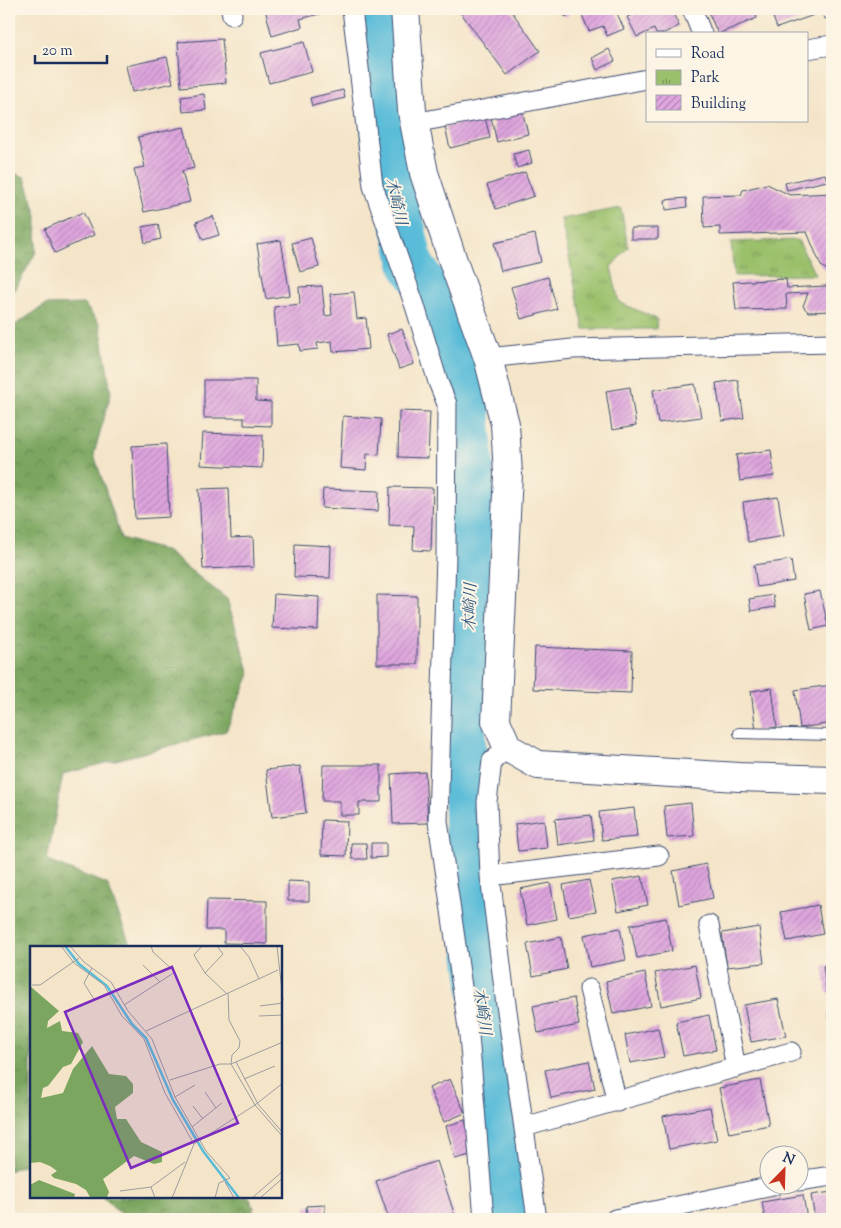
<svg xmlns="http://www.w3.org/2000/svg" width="841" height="1228" font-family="'Sorts Mill Goudy','Noto Serif JP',serif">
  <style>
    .forest { fill: url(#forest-crowns); stroke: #4b6a5e }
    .park { fill: url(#park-tufts); stroke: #5a7864 }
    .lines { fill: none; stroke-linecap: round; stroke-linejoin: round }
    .river { stroke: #5abcd8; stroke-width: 44 }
    .building { fill: url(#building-hatch) }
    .lane-casing { stroke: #3c4a6e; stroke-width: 12 }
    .street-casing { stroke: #3c4a6e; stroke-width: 21 }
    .secondary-casing { stroke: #3c4a6e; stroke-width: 30 }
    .lane { stroke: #fff; stroke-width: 10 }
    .street { stroke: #fff; stroke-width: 19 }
    .secondary { stroke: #fff; stroke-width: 28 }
    .labels { text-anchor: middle; stroke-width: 4; stroke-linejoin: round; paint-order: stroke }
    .water-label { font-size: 16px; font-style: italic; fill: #2e5983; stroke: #fcf5e5 }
    .inset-river { fill: none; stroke: #5abcd8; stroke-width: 2.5 }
    .inset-road { fill: none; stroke: #9d9c9e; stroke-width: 1 }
    .view { fill: #7b2cbf; fill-opacity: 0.15; stroke: #7b2cbf; stroke-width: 2.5 }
    .inset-edge { fill: none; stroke: #1b2f5e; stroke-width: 2.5 }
  </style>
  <defs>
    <pattern id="forest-crowns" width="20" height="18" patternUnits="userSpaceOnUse" patternTransform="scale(1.25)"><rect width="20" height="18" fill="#7ba65f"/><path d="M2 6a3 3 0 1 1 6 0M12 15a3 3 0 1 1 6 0" fill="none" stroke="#648852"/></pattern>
    <pattern id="park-tufts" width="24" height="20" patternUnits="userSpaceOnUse" patternTransform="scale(1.25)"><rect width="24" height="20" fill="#9ac06b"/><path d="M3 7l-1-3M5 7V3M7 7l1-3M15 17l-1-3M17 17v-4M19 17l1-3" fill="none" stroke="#7d9c5b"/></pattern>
    <pattern id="building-hatch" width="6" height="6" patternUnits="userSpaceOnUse" patternTransform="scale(1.25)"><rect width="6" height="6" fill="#dfa5de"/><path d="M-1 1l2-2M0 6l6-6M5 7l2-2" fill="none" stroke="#b487b7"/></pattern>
  </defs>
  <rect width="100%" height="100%" fill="#fcf5e5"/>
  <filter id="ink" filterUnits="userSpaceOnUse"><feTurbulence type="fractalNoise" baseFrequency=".02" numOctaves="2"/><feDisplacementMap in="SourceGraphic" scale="10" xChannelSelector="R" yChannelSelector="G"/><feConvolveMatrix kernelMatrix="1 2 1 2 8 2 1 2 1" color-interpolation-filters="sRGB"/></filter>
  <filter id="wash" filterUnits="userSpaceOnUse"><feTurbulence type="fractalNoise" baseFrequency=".0096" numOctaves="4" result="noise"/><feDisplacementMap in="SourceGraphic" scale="20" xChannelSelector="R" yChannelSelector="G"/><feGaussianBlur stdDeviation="1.12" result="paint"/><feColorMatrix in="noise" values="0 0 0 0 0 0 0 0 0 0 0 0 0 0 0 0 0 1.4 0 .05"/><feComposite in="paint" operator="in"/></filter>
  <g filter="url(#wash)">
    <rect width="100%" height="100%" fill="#f4e5c9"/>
    <path class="forest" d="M 9,172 L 25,177 L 37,216 L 36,252 L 16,288 L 9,292 Z
      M 84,304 L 100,324 L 111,393 L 94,454 L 121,538 L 166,551 L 227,599 L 250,674 L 226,731 L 63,774 L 47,861 L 107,884 L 130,944 L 130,947 L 31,947 L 31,1162 L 9,1171 L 9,329 L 45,305 Z
      M 103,1197 L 249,1197 L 254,1208 L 249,1219 L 126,1219 Z"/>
    <path class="park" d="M 621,208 L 628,247 L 611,267 L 619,302 L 657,319 L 656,329 L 584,329 L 561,219 Z
      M 798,240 L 815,275 L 734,276 L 731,242 Z"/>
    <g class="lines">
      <path class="river" d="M 372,9 L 378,61 L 383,136 L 412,266 L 430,290 L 448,338 L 468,405 L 473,487 L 468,570 L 464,738 L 468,892 L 511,1219"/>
    </g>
    <g id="blocks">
      <path class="building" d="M 265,9 L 322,9 L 323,13 L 300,19 L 302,27 L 272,36 Z
        M 458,9 L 510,9 L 540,51 L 507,75 Z
        M 556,9 L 573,9 L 566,17 Z
        M 597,9 L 615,9 L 624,29 L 607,36 L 603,26 L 589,31 L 582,15 Z
        M 646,9 L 671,9 L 679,26 L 662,34 L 656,34 L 654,29 L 637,37 L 627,17 Z
        M 707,9 L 753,9 L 757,18 L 718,34 Z
        M 770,9 L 812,9 L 814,15 L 777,28 Z
        M 222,39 L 226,83 L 181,87 L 178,42 Z
        M 304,42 L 312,72 L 269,83 L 261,53 Z
        M 609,49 L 615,61 L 597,70 L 592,58 Z
        M 167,57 L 173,83 L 132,92 L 126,66 Z
        M 343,90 L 345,98 L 312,106 L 310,98 Z
        M 204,94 L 206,110 L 183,112 L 181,97 Z
        M 521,106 L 528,134 L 497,142 L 490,113 Z
        M 485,117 L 490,138 L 450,148 L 445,127 Z
        M 184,127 L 194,168 L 182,171 L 190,202 L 144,212 L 134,169 L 145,167 L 138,137 Z
        M 529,150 L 532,163 L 517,168 L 513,154 Z
        M 525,172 L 534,196 L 496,209 L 487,185 Z
        M 825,174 L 827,181 L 787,190 L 785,183 Z
        M 767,184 L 790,195 L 832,193 L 832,311 L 808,312 L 803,306 L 808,293 L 786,294 L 787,309 L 736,310 L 733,282 L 786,279 L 787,288 L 826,286 L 829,280 L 829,271 L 821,266 L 807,232 L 720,235 L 720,227 L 704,228 L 703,196 L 741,195 L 743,190 Z
        M 686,198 L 687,207 L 666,210 L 665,200 Z
        M 83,212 L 94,235 L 55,253 L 45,229 Z
        M 213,216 L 219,235 L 203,240 L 196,222 Z
        M 158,224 L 161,239 L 145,243 L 142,227 Z
        M 631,228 L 658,228 L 658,239 L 631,239 Z
        M 535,234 L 541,262 L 501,271 L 494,243 Z
        M 311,238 L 319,267 L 300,272 L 292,243 Z
        M 281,240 L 290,295 L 266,299 L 257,244 Z
        M 548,277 L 557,309 L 521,319 L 511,287 Z
        M 322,286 L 325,316 L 332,315 L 330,294 L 354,292 L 357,319 L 366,318 L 369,349 L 333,352 L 332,341 L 317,343 L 318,349 L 300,351 L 299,344 L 277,346 L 274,307 L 300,304 L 299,287 Z
        M 402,329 L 414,364 L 399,369 L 387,334 Z
        M 204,380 L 256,380 L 256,401 L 271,402 L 271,426 L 244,425 L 244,418 L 204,418 Z
        M 738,380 L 744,418 L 722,421 L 716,383 Z
        M 695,384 L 701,417 L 658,423 L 653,390 Z
        M 630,387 L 636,426 L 612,430 L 606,391 Z
        M 399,411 L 430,412 L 428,458 L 398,457 Z
        M 343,416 L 381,419 L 379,455 L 367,454 L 366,470 L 340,468 Z
        M 203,433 L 263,435 L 262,468 L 201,465 Z
        M 166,444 L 169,517 L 135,519 L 132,446 Z
        M 771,450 L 774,476 L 740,481 L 736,455 Z
        M 390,487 L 433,488 L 431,551 L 413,550 L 414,526 L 389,525 Z
        M 229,488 L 231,538 L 253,537 L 254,567 L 203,569 L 199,489 Z
        M 323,489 L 379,491 L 378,511 L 322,508 Z
        M 778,497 L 784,536 L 748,542 L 743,502 Z
        M 295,544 L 331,546 L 330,578 L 294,577 Z
        M 791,560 L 794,581 L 757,587 L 754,565 Z
        M 820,591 L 828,626 L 811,630 L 804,594 Z
        M 274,594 L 319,597 L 318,630 L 272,628 Z
        M 377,595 L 417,596 L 417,664 L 377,664 Z
        M 773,595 L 775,607 L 751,611 L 749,599 Z
        M 535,647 L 632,651 L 631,693 L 533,689 Z
        M 832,685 L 832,723 L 800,728 L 795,690 Z
        M 772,688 L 777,727 L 756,731 L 751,691 Z
        M 323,765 L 381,765 L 381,802 L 359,802 L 359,815 L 340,815 L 340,801 L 322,801 Z
        M 300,766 L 306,813 L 272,817 L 266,770 Z
        M 425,772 L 428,823 L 393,824 L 391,774 Z
        M 691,803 L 694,836 L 667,838 L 664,806 Z
        M 634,808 L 637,837 L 602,840 L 599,812 Z
        M 591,815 L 594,840 L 558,845 L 555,819 Z
        M 322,820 L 347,821 L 346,856 L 321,855 Z
        M 544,820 L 547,848 L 518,851 L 515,824 Z
        M 351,843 L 366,843 L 367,859 L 352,859 Z
        M 371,843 L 386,843 L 386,857 L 371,858 Z
        M 706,864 L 713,898 L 679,905 L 673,871 Z
        M 642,876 L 648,905 L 618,911 L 612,881 Z
        M 589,880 L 596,911 L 569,916 L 563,885 Z
        M 288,881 L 309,882 L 309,901 L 288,901 Z
        M 550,883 L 557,919 L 527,925 L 520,889 Z
        M 207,900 L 267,901 L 267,944 L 224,943 L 224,930 L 206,930 Z
        M 818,905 L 823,934 L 787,941 L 781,912 Z
        M 666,918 L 672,951 L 637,958 L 630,925 Z
        M 759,927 L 764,963 L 727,967 L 722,933 Z
        M 620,928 L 626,960 L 590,967 L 584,935 Z
        M 561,937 L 567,969 L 533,976 L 527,944 Z
        M 832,964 L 832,993 L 827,993 L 823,966 Z
        M 695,965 L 701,998 L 661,1006 L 655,973 Z
        M 645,973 L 651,1006 L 613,1014 L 606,981 Z
        M 574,998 L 579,1025 L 538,1033 L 533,1006 Z
        M 778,999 L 786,1036 L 751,1042 L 744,1005 Z
        M 832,1013 L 832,1029 L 828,1014 Z
        M 709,1015 L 716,1050 L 683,1056 L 676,1022 Z
        M 658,1028 L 664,1057 L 630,1063 L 625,1035 Z
        M 589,1061 L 595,1089 L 551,1098 L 545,1070 Z
        M 450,1079 L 465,1113 L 444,1122 L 429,1088 Z
        M 760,1080 L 769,1125 L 729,1133 L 719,1088 Z
        M 710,1107 L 717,1140 L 669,1149 L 663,1116 Z
        M 465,1120 L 474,1154 L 455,1159 L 446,1126 Z
        M 437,1161 L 456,1219 L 389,1219 L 376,1181 Z
        M 832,1192 L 832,1219 L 815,1219 L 811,1195 Z
        M 803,1195 L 807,1219 L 765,1219 L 762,1202 Z
        M 325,1205 L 325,1219 L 307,1219 L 306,1206 Z"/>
    </g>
  </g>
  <g filter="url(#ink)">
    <use href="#blocks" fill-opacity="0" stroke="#3c4a6e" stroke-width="1"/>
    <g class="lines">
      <g class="lane-casing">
        <path id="lane" d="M 739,733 L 832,735"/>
      </g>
      <g class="street-casing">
        <path id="street" d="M 231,9 L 232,15
          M 352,9 L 373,186 L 415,306 L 438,382 L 447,404 L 446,555 L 438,821 L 469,1035 L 484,1219
          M 692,9 L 702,34
          M 831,9 L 832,11
          M 807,49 L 832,45
          M 414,123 L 647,79
          M 488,358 L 572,349 L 832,343
          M 508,748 L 492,761 L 487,802 L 490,876 L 505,997 L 537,1219
          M 490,876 L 659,856
          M 709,925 L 736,1068
          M 589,989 L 617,1102
          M 524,1127 L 791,1052
          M 798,1181 L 832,1176
          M 615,1219 L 773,1186"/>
      </g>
      <g class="secondary-casing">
        <path id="secondary" d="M 405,9 L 412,111 L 424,173 L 455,267 L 488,358 L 505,424 L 508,474 L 496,721 L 508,748 L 538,765 L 739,777 L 832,780"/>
      </g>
      <use href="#lane" class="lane"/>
      <use href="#street" class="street"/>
      <use href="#secondary" class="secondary"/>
    </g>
  </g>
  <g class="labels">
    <g class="water-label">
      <text transform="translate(397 201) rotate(77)" y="6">木崎川</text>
      <text transform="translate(469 607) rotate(-88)" y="6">木崎川</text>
      <text transform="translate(483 1011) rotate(82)" y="6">木崎川</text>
    </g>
  </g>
  <g transform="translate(30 946)">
    <rect width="252" height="252" fill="#f4e5c9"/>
    <path d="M 0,40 L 29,65 L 18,75 L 17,82 L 30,75 L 32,85 L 48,87 L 53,96 L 41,118 L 33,121 L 18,140 L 13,142 L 11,152 L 33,147 L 43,123 L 62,100 L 79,128 L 96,130 L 103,138 L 103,147 L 85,161 L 87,173 L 96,173 L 111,196 L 132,206 L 132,216 L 124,218 L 104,210 L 73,233 L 79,246 L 77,251 L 60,251 L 56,244 L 46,238 L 24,232 L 21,229 L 27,225 L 20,220 L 10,216 L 0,217 ZM 9,234 L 45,248 L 44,252 L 0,252 L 0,239 Z" fill="#7ba65f"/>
    <path class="inset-river" d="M 35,0 L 49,18 L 77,40 L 102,78 L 116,92 L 143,154 L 173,205 L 209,252"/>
    <path class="inset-road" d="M 31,0 L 44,17 L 74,39 L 92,70 L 114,93 L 135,147 L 164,198M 40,0 L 54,16 L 81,36 L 98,65 L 122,93 L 145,151 L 176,205 L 200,232 L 189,237 L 185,252M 172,0 L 164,9 L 175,27M 187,0 L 193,8 L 175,27 L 197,48M 210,0 L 219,11 L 229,33M 247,0 L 253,54M 113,19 L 130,36M 62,22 L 54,37 L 65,55M 2,39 L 10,39 L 49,12M 198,47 L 199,74 L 210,95 L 209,102 L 202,109 L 201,118 L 225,159 L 253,191M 94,59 L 145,26 L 123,6 L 121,0M 230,60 L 253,57M 229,70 L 253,69M 116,85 L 248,24M 206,116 L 228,158 L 253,187M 214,133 L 245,120M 140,134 L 190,118 L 201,118 L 253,96M 175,146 L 186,162M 145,151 L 165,139M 163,160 L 173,173M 162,181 L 192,157M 195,236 L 204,252M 90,245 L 121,241M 125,252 L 121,241 L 155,216M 142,252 L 164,198 L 225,159 L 253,137M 222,252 L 253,225M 230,252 L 253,232"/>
    <path class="view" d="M 142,21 L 208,177 L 101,222 L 35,66 Z"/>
    <rect width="252" height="252" class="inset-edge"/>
  </g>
  <rect width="841" height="1228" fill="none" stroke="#fcf5e5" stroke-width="30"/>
  <rect x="646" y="32" width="162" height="90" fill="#fcf5e5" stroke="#a2a6af"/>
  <rect x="656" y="49" width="25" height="8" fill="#ffffff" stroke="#a2a6af"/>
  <text x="691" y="58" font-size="15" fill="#1b2f5e">Road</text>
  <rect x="656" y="70" width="25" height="15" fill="url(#park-tufts)" stroke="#a2a6af"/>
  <text x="691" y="82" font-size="15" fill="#1b2f5e">Park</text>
  <rect x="656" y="95" width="25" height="15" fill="url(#building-hatch)" stroke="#a2a6af"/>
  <text x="691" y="108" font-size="15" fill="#1b2f5e">Building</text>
  <g transform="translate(784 1170) rotate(23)"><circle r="24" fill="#fcf5e5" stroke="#a2a6af"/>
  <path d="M0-4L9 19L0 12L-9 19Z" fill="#c8321e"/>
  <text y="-8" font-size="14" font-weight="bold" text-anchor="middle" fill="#1b2f5e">N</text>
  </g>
  <path d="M35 55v8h72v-8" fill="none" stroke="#1b2f5e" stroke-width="2.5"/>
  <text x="42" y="55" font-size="15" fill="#1b2f5e" stroke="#fcf5e5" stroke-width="4" paint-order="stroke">20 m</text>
</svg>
